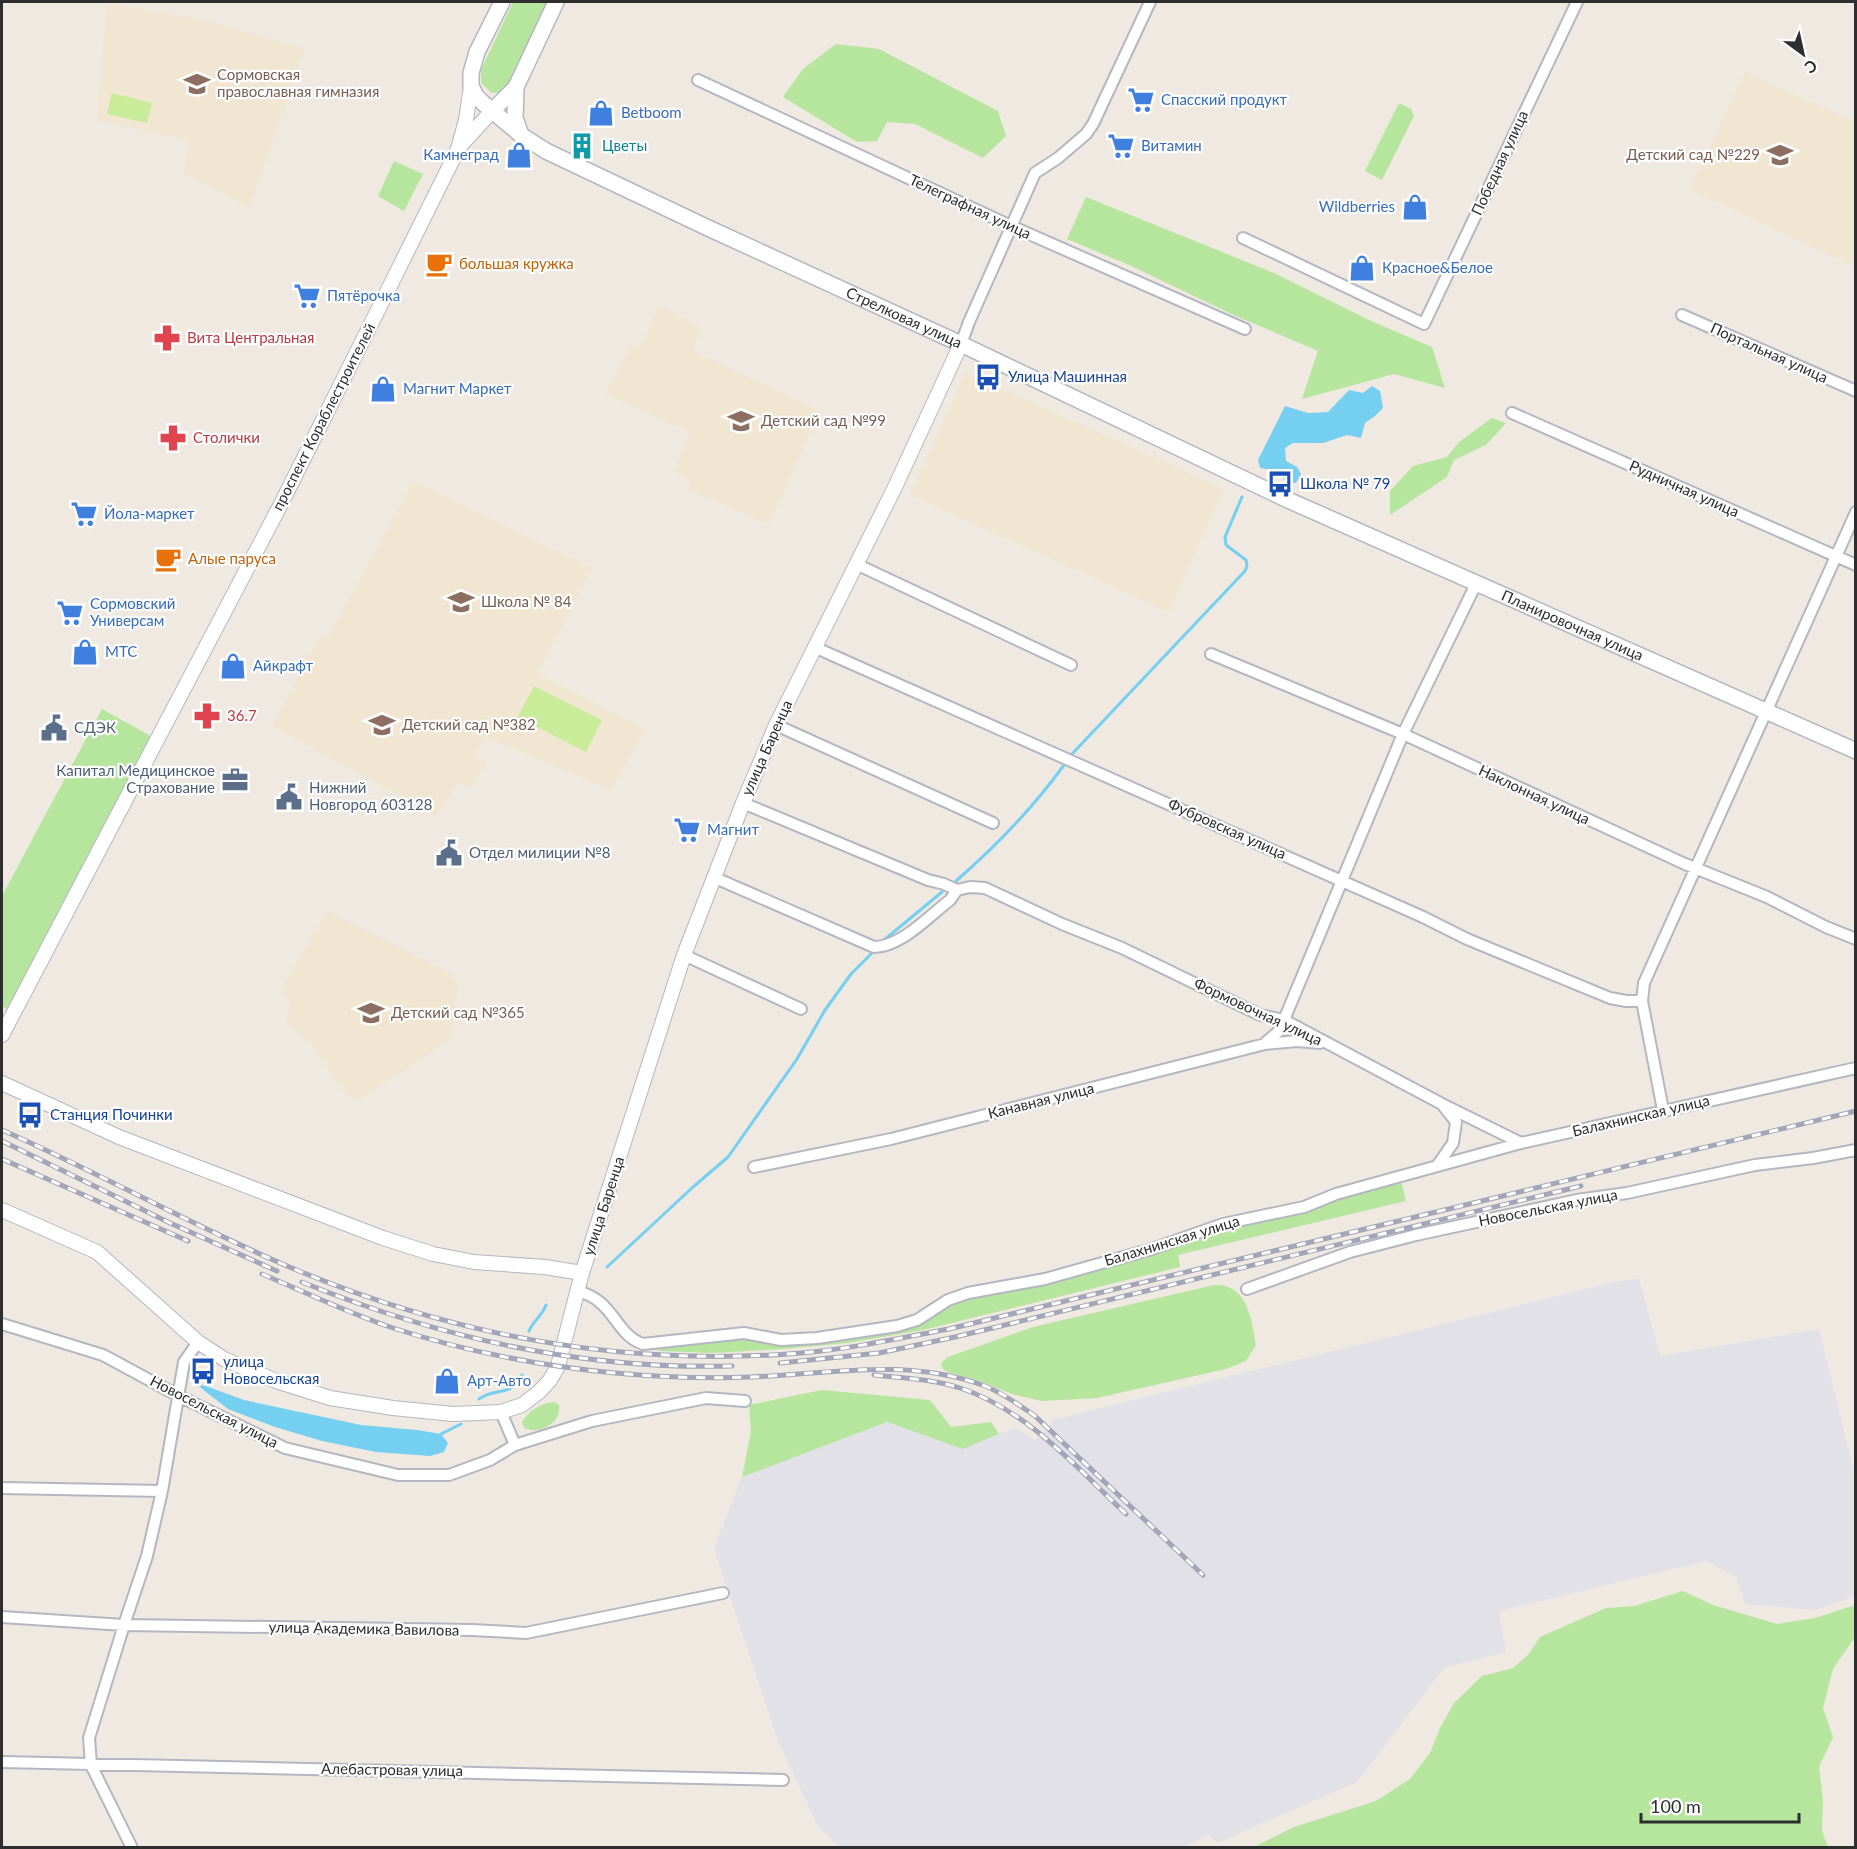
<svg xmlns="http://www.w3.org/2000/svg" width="1857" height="1849" font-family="Lato,sans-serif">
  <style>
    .industrial { fill: #e3e1e8 }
    .education { fill: #f0e6d1 }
    .green { fill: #b6e59e }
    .pitch { fill: #c9ec9a }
    .water { fill: #75cff0 }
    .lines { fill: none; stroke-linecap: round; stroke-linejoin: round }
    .stream { stroke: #75cff0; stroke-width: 3 }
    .minor-casing { stroke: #b4b7c1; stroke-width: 14 }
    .tertiary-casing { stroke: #b4b7c1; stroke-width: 16 }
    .secondary-casing { stroke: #b4b7c1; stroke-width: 18 }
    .minor { stroke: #fff; stroke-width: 10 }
    .tertiary { stroke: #fff; stroke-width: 14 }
    .secondary { stroke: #fff; stroke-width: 15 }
    .rail-casing { stroke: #a3a6b8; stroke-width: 5 }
    .rail { stroke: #fff; stroke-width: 3; stroke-dasharray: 9; stroke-linecap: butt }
    .labels { text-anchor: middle; stroke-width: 4.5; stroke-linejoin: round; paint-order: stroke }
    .education-label { font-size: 15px; fill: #785e54; stroke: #fff; text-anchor: start }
    .shop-label { font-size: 15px; fill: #366cbe; stroke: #fff; text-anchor: start }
    .culture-label { font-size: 15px; fill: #0d838f; stroke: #fff; text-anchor: start }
    .street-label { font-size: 15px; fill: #2e2e2e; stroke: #fff }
    .food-label { font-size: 15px; fill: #c56008; stroke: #fff; text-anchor: start }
    .health-label { font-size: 15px; fill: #be3a42; stroke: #fff; text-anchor: start }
    .transit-label { font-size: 15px; fill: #164399; stroke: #fff; text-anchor: start }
    .service-label { font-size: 15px; fill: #4e5e75; stroke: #fff; text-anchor: start }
  </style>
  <rect width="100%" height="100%" fill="#efe9e1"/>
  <path class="industrial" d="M 1639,1279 L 1660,1356 L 1819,1329 L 1855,1476 L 1855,1596 L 1815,1610 L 1745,1604 L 1736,1577 L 1706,1561 L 1499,1611 L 1506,1652 L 1444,1668 L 1357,1782 L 1217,1843 L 1209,1835 L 1183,1847 L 839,1847 L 818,1826 L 778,1741 L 714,1548 L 742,1477 L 887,1422 L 963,1449 L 1015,1428 L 1035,1440 L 1050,1426 L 1052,1420 L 1619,1281 Z"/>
  <path class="education" d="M 107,3 L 205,20 L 305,49 L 250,208 L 183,173 L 190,141 L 97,120 Z
    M 1745,72 L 1855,122 L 1855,267 L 1689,189 Z
    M 659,305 L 702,328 L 693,351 L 820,411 L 770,524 L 688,490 L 691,479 L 673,472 L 690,432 L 605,394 L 631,344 L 639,349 Z
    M 965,372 L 1224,489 L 1169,612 L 910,495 Z
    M 413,481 L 592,568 L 538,674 L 646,729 L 611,790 L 486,737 L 475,755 L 487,762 L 472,788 L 458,783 L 437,816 L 272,726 L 321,634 L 328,637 Z
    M 327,911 L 452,974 L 458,984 L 451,1039 L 359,1100 L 344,1093 L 310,1042 L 287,1024 L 290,1001 L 283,994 L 284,983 Z"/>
  <path class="green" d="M 513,2 L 550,2 L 512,83 L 503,92 L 492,93 L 481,83 L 481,70 Z
    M 836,44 L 879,49 L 998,111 L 1006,136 L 983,158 L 915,124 L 887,122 L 877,141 L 857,142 L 783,97 L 803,69 Z
    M 1399,103 L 1411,109 L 1414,116 L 1382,180 L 1365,171 Z
    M 394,161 L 423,174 L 404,211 L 378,196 Z
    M 1086,197 L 1274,273 L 1371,321 L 1432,347 L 1445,388 L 1394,374 L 1302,399 L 1318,351 L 1236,316 L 1129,265 L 1067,239 Z
    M 1492,418 L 1506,423 L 1486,445 L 1454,460 L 1447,477 L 1390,515 L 1390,491 L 1413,466 L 1447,457 L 1459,442 Z
    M 102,709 L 156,739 L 13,1013 L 2,1006 L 2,896 Z
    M 1401,1181 L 1406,1201 L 1178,1255 L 1180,1267 L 923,1330 L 848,1343 L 782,1349 L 714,1353 L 660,1351 L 651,1346 L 749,1337 L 903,1328 L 952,1303 L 980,1293 Z
    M 1214,1285 C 1218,1285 1224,1285 1228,1287 C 1250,1295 1252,1326 1256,1345 L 1246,1361 L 1226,1369 L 1097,1398 L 1042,1401 L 1012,1394 L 977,1380 L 947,1372 L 942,1368 L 941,1363 L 948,1357 L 1033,1327 Z
    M 822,1390 L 930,1400 L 951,1427 L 991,1422 L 999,1434 L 963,1449 L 887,1422 L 742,1477 L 751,1432 L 749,1405 Z
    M 554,1402 L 559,1405 C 562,1423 539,1435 524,1428 L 522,1422 C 529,1411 541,1403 554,1402 Z
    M 1683,1591 L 1713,1605 L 1777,1624 L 1815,1618 L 1855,1605 L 1855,1637 L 1833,1669 L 1823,1708 L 1833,1737 L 1819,1767 L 1823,1800 L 1822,1831 L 1828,1847 L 1254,1847 L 1294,1827 L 1376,1801 L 1410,1779 L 1430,1753 L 1440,1728 L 1454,1703 L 1482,1676 L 1513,1668 L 1528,1655 L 1540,1637 L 1606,1608 L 1634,1606 Z"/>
  <path class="pitch" d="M 112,93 L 152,103 L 147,123 L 107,114 Z
    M 534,686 L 602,720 L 586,752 L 518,717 Z"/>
  <path class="water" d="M 1372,386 L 1380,391 L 1383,408 L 1375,416 L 1365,423 L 1361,438 L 1347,435 L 1323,443 L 1293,443 L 1285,448 L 1286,461 L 1297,467 L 1301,474 L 1296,483 C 1283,483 1284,477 1275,472 C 1271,469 1265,469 1260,468 L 1258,460 L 1285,406 L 1308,413 L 1328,412 L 1349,390 L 1363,393 Z
    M 192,1381 L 244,1400 L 361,1425 L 417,1430 L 441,1434 L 448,1443 L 444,1452 L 430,1456 L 376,1452 L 322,1441 L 275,1427 L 228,1409 Z"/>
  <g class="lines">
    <path class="stream" d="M 1072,754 L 1245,571 L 1247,566 L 1246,560 L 1226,545 L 1225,537 L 1242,497
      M 956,881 C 996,846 1033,808 1064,765
      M 884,940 L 942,892
      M 607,1267 L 693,1187 L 728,1157 L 797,1059 L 825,1010 L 851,974 L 871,954
      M 529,1331 C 533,1321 542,1316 546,1305
      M 479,1399 C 495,1387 511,1398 522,1375
      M 441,1434 L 461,1424"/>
    <g class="minor-casing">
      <path id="minor" d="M 698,80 L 1011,226 L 1245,329
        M 1243,238 L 1424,324 L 1577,2
        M 1682,315 L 1856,391
        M 961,344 L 969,322 L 1035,173 L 1058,158 L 1086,134 L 1093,124 L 1150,2
        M 1512,413 L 1856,565
        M 856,564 L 1071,665
        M 814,647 L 1423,917 L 1467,939 L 1610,998 L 1626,1001 L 1642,1001
        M 1211,654 L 1403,734 L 1685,864 L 1767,897 L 1826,927 L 1856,939
        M 776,725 L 993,823
        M 743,803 L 928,880 L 944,884 L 957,890 L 970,887 L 985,888 L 1062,924 L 1122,948 L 1260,1015 L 1284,1020 L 1442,1104 L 1521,1143
        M 713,877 L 874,947 C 901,947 929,916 950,900 L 957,890
        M 684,955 L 801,1009
        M 1265,1043 L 1278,1032 L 1284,1020 L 1403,734 L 1476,584
        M 1663,1110 L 1642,1001 L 1644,983 L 1856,512
        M 1437,1166 L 1453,1143 L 1456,1122 L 1444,1107
        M 754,1167 L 891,1139 L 1265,1044 L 1297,1041 L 1320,1043
        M 1247,1289 L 1350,1252 L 1416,1235 L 1577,1200 L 1627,1193 L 1755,1165 L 1813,1158 L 1856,1150
        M 577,1291 C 615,1300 614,1334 643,1344 L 744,1333 L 781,1340 L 817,1338 L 897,1326 L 917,1320 L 948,1300 L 968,1293 L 1045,1279 L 1152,1249 L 1223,1224 L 1304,1207 L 1336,1194 L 1521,1143 L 1856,1068
        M 2,1324 L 103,1355 L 177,1395 L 285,1448 L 398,1475 L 449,1475 L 490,1460 L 515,1445 L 592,1421 L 706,1398 L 745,1401
        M 501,1412 L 515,1445
        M 2,1488 L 162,1491
        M 2,1617 L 124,1625 L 472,1630 L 526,1633 L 723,1593
        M 2,1762 L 783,1780
        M 132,1848 L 91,1765 L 89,1738 L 124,1625 L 147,1556 L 162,1491 L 184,1362 L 198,1342"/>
    </g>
    <g class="tertiary-casing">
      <path id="tertiary" d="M 461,145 L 492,111
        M 2,1035 L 281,504 L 391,284 L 458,149 L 466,120 L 471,86
        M 2,1083 L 119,1137 L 383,1238 L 433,1254 L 474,1262 L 545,1267 L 582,1273
        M 2,1210 L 97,1252 L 198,1342 L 224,1359 L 276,1381 L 330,1398 L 393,1408 L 453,1414 L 501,1412 L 522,1405 L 539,1392 L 550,1380 L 558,1366 L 582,1273 L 684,955 L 743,803 L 776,725 L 895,487 L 961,344"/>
    </g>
    <g class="secondary-casing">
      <g id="secondary">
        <path id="s1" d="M 502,2 L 477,52 L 471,73 L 471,86 L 476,96 L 483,103 L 521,135 L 546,151 L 706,227 L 961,344 L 1288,500 L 1856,751"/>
        <path d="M 516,87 L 515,118 L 521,135"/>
        <path d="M 492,111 L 516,87 L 556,2"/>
      </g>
    </g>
    <use href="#minor" class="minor"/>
    <use href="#tertiary" class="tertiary"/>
    <use href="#secondary" class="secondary"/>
    <g class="rail-casing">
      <path id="rail" d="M 2,1130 C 102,1174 198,1229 299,1271 C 459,1337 628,1367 801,1353 C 851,1349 900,1338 949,1329 L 1856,1111
        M 2,1141 L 170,1223 L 277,1271
        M 2,1159 L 188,1241
        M 262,1274 C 305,1292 348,1313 393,1328 C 464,1351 540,1366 615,1373 C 660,1377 706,1379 751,1377 C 832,1374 906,1357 985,1386 C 1003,1393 1019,1405 1035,1416 L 1203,1575
        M 302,1282 C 439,1338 583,1370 732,1366
        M 780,1363 L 879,1353 L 955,1337 L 1581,1186
        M 874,1375 C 902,1378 933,1379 960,1388 C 1027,1410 1076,1467 1126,1514"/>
    </g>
    <use href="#rail" class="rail"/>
  </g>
  <defs>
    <g id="school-bare" transform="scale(2.07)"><path d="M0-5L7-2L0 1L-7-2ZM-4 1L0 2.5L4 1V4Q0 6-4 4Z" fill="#8d6e63" stroke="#fff" stroke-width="2.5" paint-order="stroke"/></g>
    <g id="supermarket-bare" transform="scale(2.07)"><path d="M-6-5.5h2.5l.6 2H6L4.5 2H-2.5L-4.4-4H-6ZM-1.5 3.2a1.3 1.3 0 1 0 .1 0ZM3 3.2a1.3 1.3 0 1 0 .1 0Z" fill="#3f7fe0" stroke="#fff" stroke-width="2.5" paint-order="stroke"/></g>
    <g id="shop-bare" transform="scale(2.07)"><path d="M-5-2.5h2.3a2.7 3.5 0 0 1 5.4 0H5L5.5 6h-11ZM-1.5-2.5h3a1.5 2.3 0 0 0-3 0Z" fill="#3f7fe0" stroke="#fff" stroke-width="2.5" paint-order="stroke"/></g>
    <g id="building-bare" transform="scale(2.07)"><path d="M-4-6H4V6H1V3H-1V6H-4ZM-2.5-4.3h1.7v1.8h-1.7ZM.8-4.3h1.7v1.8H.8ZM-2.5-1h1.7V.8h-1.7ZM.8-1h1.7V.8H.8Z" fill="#0f9aa8" stroke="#fff" stroke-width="2.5" paint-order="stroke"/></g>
    <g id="cafe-bare" transform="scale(2.07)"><path d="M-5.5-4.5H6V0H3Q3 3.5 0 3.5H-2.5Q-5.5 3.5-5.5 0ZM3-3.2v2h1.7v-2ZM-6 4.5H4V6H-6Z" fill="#e8710a" stroke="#fff" stroke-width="2.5" paint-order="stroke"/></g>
    <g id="pharmacy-bare" transform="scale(2.07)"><path d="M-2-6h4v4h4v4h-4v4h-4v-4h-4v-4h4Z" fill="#e0444e" stroke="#fff" stroke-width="2.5" paint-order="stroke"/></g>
    <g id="bus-bare" transform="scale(2.07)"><path d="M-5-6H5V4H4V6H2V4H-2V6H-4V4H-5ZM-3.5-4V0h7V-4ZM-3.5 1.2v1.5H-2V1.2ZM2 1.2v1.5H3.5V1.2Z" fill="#1a4fb4" stroke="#fff" stroke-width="2.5" paint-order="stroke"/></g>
    <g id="civic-bare" transform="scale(2.07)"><path d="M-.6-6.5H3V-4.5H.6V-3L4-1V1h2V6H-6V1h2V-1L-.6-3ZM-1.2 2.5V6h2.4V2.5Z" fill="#5c6f8a" stroke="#fff" stroke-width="2.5" paint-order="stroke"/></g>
    <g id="office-bare" transform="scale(2.07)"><path d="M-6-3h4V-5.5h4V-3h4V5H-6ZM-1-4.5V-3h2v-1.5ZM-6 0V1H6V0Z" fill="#5c6f8a" stroke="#fff" stroke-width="2.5" paint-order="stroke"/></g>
  </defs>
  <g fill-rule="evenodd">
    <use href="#school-bare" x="197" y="84"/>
    <use href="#supermarket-bare" x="1141" y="100"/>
    <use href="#shop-bare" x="601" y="113"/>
    <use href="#building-bare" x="582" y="146"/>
    <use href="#supermarket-bare" x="1121" y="146"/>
    <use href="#shop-bare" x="519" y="155"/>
    <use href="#school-bare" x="1780" y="155"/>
    <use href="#shop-bare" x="1415" y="207"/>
    <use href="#cafe-bare" x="439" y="264"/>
    <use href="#shop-bare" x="1362" y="268"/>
    <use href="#supermarket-bare" x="307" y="296"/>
    <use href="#pharmacy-bare" x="167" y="338"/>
    <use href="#bus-bare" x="988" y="377"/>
    <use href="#shop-bare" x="383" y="389"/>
    <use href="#school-bare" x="741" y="421"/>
    <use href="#pharmacy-bare" x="173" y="438"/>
    <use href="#bus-bare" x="1280" y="484"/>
    <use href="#supermarket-bare" x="84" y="514"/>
    <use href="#cafe-bare" x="168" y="559"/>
    <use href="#school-bare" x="461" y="602"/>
    <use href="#supermarket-bare" x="70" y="613"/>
    <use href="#shop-bare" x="85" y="652"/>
    <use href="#shop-bare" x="233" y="666"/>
    <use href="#pharmacy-bare" x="207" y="716"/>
    <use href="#school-bare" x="382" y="725"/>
    <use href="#civic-bare" x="54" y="728"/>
    <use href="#office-bare" x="235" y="780"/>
    <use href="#civic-bare" x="289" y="797"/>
    <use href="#supermarket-bare" x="687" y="830"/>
    <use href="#civic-bare" x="449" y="853"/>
    <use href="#school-bare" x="371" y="1013"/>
    <use href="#bus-bare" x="30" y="1115"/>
    <use href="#bus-bare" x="203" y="1371"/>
    <use href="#shop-bare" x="447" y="1381"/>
  </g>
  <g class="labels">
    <g class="education-label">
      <text x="217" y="80">Сормовская<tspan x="217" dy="17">православная гимназия</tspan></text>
      <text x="1760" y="160" text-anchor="end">Детский сад №229</text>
      <text x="761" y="426">Детский сад №99</text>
      <text x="481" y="607">Школа № 84</text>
      <text x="402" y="730">Детский сад №382</text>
      <text x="391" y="1018">Детский сад №365</text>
    </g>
    <g class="shop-label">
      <text x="1161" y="105">Спасский продукт</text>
      <text x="621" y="118">Betboom</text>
      <text x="1141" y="151">Витамин</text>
      <text x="499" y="160" text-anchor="end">Камнеград</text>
      <text x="1395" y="212" text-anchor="end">Wildberries</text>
      <text x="1382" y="273">Красное&amp;Белое</text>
      <text x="327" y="301">Пятёрочка</text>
      <text x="403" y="394">Магнит Маркет</text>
      <text x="104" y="519">Йола-маркет</text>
      <text x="90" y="609">Сормовский<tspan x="90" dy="17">Универсам</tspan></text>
      <text x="105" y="657">МТС</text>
      <text x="253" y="671">Айкрафт</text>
      <text x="707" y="835">Магнит</text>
      <text x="467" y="1386">Арт-Авто</text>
    </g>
    <g class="culture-label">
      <text x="602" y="151">Цветы</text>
    </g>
    <g class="street-label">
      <text transform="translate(1500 163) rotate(-65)" y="5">Победная улица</text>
      <text transform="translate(970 207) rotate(25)" y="5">Телеграфная улица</text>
      <text dy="5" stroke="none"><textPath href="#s1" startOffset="586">Стрелковая улица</textPath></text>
      <text transform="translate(1769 353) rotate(24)" y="5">Портальная улица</text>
      <text transform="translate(324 417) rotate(-63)" y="5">проспект Кораблестроителей</text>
      <text transform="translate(1684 489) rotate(24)" y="5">Рудничная улица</text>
      <text dy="5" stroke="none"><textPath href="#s1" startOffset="1322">Планировочная улица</textPath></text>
      <text transform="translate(767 748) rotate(-66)" y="5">улица Баренца</text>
      <text transform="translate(1534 795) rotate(25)" y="5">Наклонная улица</text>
      <text transform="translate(1227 829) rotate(24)" y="5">Фубровская улица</text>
      <text transform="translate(1258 1012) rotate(25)" y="5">Формовочная улица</text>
      <text transform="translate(1041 1101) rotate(-14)" y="5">Канавная улица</text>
      <text transform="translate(1641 1116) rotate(-13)" y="5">Балахнинская улица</text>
      <text transform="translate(604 1206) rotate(-72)" y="5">улица Баренца</text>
      <text transform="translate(1548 1208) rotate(-11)" y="5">Новосельская улица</text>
      <text transform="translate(1172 1241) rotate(-17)" y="5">Балахнинская улица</text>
      <text transform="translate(214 1412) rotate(27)" y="5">Новосельская улица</text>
      <text transform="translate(364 1629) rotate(1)" y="5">улица Академика Вавилова</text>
      <text transform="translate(392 1770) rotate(1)" y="5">Алебастровая улица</text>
    </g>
    <g class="food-label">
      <text x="459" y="269">большая кружка</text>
      <text x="188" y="564">Алые паруса</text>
    </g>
    <g class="health-label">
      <text x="187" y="343">Вита Центральная</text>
      <text x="193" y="443">Столички</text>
      <text x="227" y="721">36.7</text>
    </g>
    <g class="transit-label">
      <text x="1008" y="382">Улица Машинная</text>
      <text x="1300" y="489">Школа № 79</text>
      <text x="50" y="1120">Станция Починки</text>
      <text x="223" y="1367">улица<tspan x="223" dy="17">Новосельская</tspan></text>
    </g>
    <g class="service-label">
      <text x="74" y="733">СДЭК</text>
      <text x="215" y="776" text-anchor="end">Капитал Медицинское<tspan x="215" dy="17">Страхование</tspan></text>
      <text x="309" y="793">Нижний<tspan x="309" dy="17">Новгород 603128</tspan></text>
      <text x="469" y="858">Отдел милиции №8</text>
    </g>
  </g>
  <rect width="1857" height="1849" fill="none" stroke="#2e2e2e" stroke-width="6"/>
  <g transform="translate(1803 54) rotate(147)" stroke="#ffffff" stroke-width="4.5" paint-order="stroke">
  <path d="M0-4.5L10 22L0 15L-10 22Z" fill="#2e2e2e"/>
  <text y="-9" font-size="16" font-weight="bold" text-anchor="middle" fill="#2e2e2e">С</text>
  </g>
  <path d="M1641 1813v9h158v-9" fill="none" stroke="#2e2e2e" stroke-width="3"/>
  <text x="1650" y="1813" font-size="18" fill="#2e2e2e" stroke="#ffffff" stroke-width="4.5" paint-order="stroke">100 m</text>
</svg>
